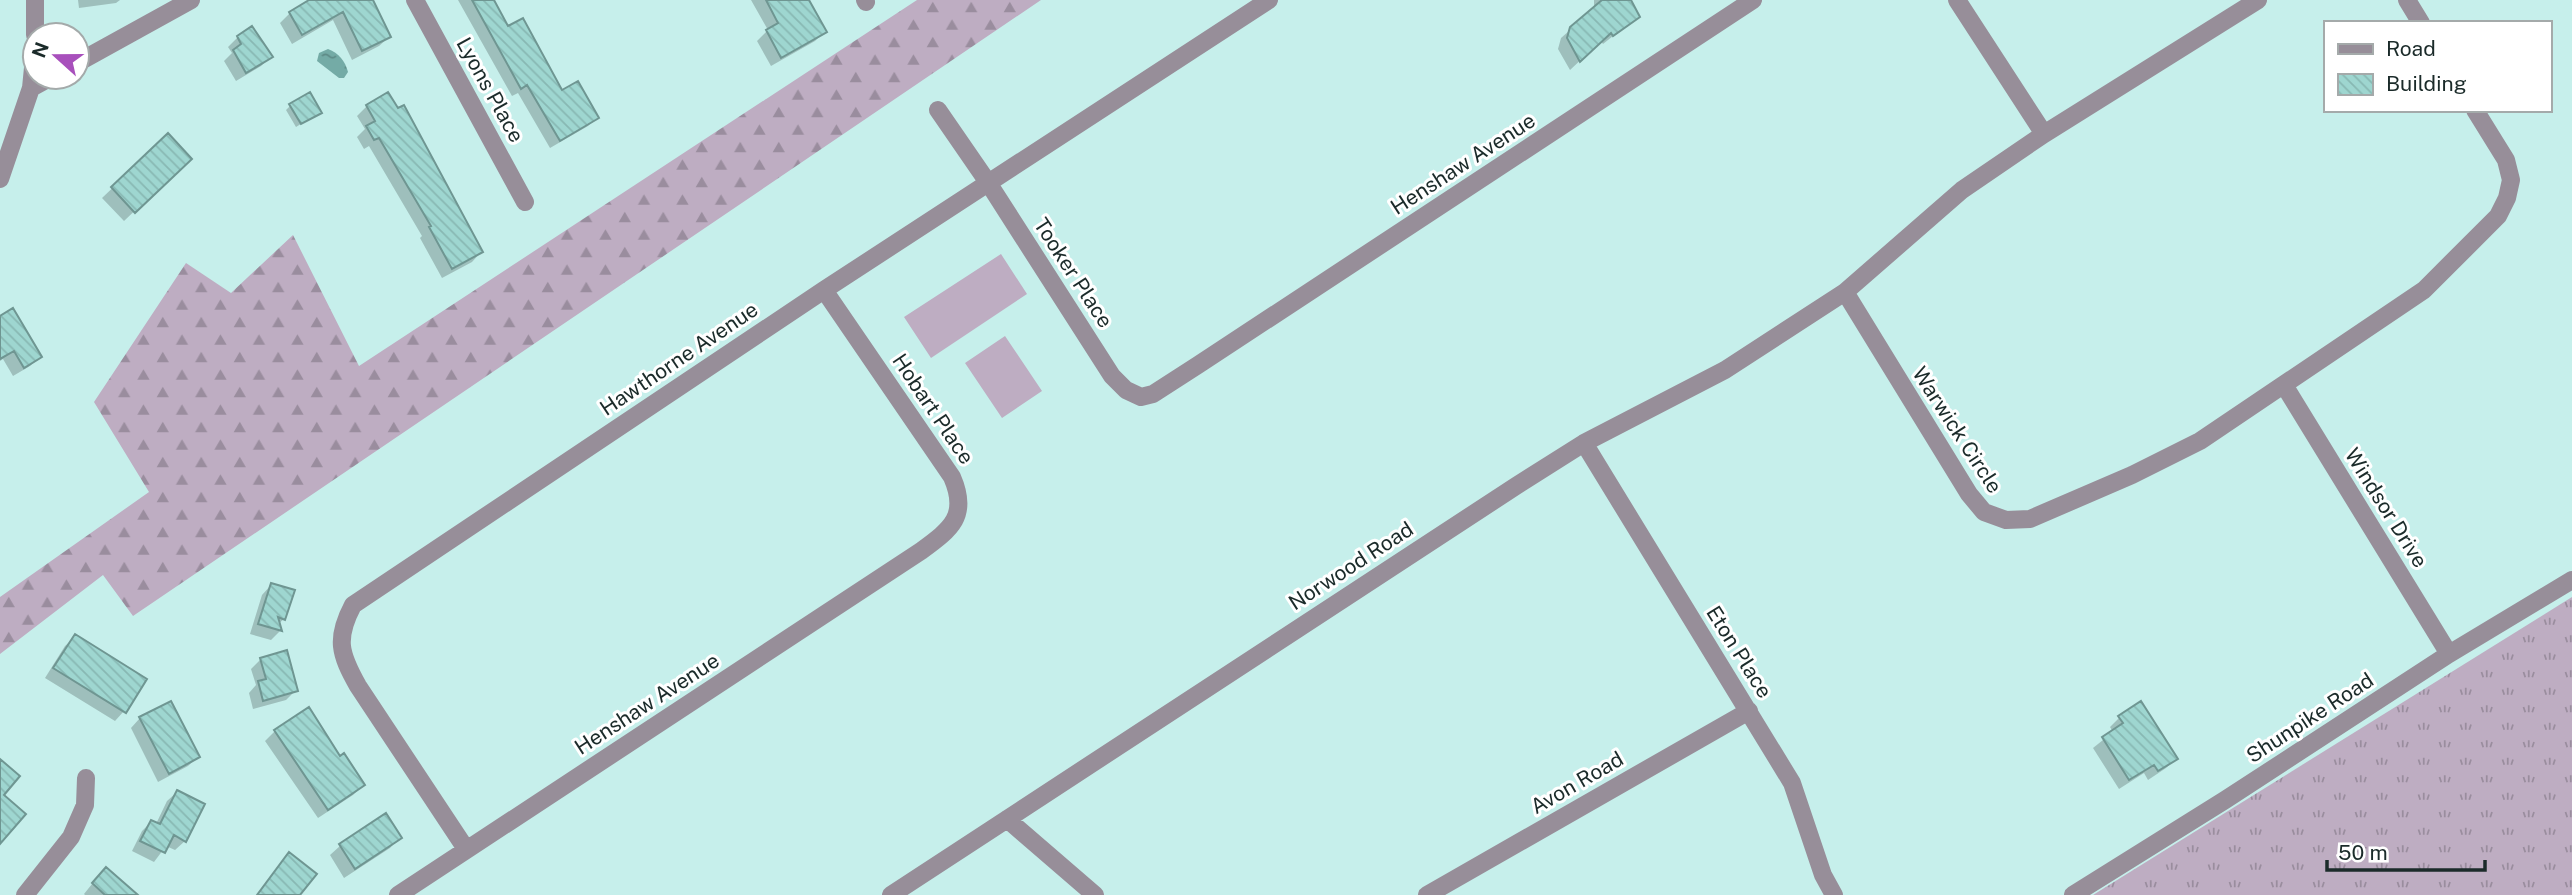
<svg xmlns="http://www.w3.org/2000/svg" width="2572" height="895" font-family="'Public Sans',sans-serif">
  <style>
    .grass { fill: url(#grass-tufts) }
    .forest { fill: url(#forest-firs) }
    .pitch { fill: #beadc2 }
    .water { fill: url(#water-ripples) }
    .shadow { fill: #0003 }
    .building { fill: url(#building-back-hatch); stroke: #6f9692; stroke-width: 2 }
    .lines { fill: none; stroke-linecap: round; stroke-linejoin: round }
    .minor { stroke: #978e99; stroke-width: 18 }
    .labels { text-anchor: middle; stroke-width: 6; stroke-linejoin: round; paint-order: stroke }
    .street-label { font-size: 21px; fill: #1b2b2a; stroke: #fff }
  </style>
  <defs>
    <pattern id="grass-tufts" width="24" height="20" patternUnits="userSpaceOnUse" patternTransform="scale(1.75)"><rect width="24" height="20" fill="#beadc2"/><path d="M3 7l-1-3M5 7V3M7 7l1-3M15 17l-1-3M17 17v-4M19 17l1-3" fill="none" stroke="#9a8d9e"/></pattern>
    <pattern id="forest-firs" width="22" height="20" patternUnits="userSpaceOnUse" patternTransform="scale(1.75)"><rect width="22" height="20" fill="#beadc2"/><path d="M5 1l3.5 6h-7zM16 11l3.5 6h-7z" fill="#9a8d9e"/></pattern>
    <pattern id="water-ripples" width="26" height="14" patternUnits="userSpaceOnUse" patternTransform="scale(1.75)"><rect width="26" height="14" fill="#74aba6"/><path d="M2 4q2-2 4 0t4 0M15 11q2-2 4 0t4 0" fill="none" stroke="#5e8b87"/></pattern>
    <pattern id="building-back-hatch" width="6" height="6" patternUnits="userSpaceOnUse" patternTransform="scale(1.75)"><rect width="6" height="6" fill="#9ed6d0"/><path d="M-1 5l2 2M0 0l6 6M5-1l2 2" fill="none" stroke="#88b8b3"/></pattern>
  </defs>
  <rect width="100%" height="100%" fill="#c6efeb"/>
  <path class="grass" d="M 2572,597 L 2572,895 L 2093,895 Z"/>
  <path class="forest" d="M 917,0 L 1041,0 L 133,616 L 103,575 L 0,654 L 0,597 L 149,492 L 94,402 L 186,263 L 231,293 L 293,235 L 359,366 Z"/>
  <path class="pitch" d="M 1001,254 L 1027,294 L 931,358 L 904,317 Z
    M 1005,336 L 1042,391 L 1002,418 L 965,363 Z"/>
  <path class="water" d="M 328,49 C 339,53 345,61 348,72 L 344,78 L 339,78 L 317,61 L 319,53 Z"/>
  <path class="shadow" d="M 78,0 L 120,0 L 116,3 L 79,8 Z
    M 313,0 L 371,0 L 389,37 L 379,46 L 352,60 L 333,20 L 292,44 L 280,23 L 290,13 Z
    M 458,0 L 492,0 L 507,29 L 562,93 L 597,117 L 588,126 L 550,148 L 518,93 L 512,96 Z
    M 751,0 L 803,0 L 825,31 L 815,41 L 771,66 L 757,41 L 768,30 Z
    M 1594,0 L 1629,0 L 1638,16 L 1603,44 L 1601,41 L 1570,70 L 1558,49 L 1561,38 L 1594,9 Z
    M 238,37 L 270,57 L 261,66 L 236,81 L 224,61 L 232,53 L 228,47 Z
    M 388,94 L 481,252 L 472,262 L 442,278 L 420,238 L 422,236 L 369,146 L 364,149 L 357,137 L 365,129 L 357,116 L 367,106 Z
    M 291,105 L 320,112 L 296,127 L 286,110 Z
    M 167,136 L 189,159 L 124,221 L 102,198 Z
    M 0,318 L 39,357 L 30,366 L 13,376 L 3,359 L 0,361 Z
    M 271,585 L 284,619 L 278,624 L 280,631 L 271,640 L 250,634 L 262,595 Z
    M 75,637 L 124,711 L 115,721 L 45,678 L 65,646 Z
    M 261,659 L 296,690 L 286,700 L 253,709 L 249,693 L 256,685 L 251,669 Z
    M 308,709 L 340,758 L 363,785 L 353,795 L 318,818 L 265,741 L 275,731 Z
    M 140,718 L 198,757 L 188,766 L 158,782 L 131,728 Z
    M 2119,718 L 2176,759 L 2166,768 L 2148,780 L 2144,773 L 2119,789 L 2093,748 L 2113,732 L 2110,727 Z
    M 177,792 L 185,841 L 175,850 L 166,846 L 154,862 L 132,851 L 142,831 L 151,822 L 156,824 L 167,801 Z
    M 385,816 L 399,838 L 390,848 L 344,878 L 330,855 L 340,846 Z
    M 96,879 L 137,895 L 85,895 L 84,894 Z"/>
  <path class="building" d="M 309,0 L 373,0 L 391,37 L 362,51 L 343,12 L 302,35 L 289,12 Z
    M 472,0 L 494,0 L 508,26 L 523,18 L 562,90 L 578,81 L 599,118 L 560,141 L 527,85 L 521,89 Z
    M 766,0 L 809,0 L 827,32 L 781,58 L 766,30 L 778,23 Z
    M 1602,0 L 1631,0 L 1640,17 L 1613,36 L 1611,33 L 1580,62 L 1567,38 L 1570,27 Z
    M 252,26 L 273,57 L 246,73 L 233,50 L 241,44 L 237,36 Z
    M 310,92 L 322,113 L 301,124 L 289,104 Z
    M 388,92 L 398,108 L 404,105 L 483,252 L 452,269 L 429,227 L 431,226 L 379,138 L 374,140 L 366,126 L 375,121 L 366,105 Z
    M 168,133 L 192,159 L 135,213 L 111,187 Z
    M 13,308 L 42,357 L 24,368 L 14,351 L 0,359 L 0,316 Z
    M 271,583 L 295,590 L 285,620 L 278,617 L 282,631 L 258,624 Z
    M 75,634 L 147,679 L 126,713 L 53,668 Z
    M 287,650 L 298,691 L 263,701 L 258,681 L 266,679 L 260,658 Z
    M 171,701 L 200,757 L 169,774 L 139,717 Z
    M 2141,701 L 2178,759 L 2158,771 L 2154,765 L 2129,780 L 2102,737 L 2123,723 L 2118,716 Z
    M 309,707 L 340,756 L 344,753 L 365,785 L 328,810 L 274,730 Z
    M 0,759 L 20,776 L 4,795 L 26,814 L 0,844 Z
    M 177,790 L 205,804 L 186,842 L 174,835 L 165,853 L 140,841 L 151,820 L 160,824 Z
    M 386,813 L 402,838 L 355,869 L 339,844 Z
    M 289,852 L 317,874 L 300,895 L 257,895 Z
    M 106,867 L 138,895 L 105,895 L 92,883 Z"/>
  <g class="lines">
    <path class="minor" d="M 35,0 L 35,35
      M 415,0 L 525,202
      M 865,0 L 866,2
      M 1957,0 L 2044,134
      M 2407,0 L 2421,23
      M 77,63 L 191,0
      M 31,88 L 51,77
      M 938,110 L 989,184 L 1112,376 L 1126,390 L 1141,397 L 1153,394 L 1198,365 L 1753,0
      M 0,179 L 31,88 L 35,47
      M 1845,292 L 1969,494 L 1984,512 L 2006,520 L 2030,519 L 2132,475 L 2200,441 L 2424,290 L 2498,216 L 2507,198 L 2511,180 L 2506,160 L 2475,110
      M 2284,385 L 2449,654
      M 1584,443 L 1792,783 L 1823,875 L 1834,895
      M 1007,819 L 1095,895
      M 466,849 L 358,686 C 340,654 335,639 353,605 L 824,290 L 1269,0
      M 25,895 L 71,837 L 85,805 L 86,778
      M 398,895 L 921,551 C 951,529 969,516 952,477 L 824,290
      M 891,895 L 1516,486 L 1584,443 L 1725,370 L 1845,292 L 1962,190 L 2044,134 L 2258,0
      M 1427,895 L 1749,711
      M 2073,895 L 2225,800 L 2449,654 L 2572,580"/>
  </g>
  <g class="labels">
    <g class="street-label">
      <text transform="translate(490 90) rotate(61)" y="7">Lyons Place</text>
      <text transform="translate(1463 164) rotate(-33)" y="7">Henshaw Avenue</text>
      <text transform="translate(1073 273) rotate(57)" y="7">Tooker Place</text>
      <text transform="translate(679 359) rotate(-34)" y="7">Hawthorne Avenue</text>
      <text transform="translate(933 409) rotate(56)" y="7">Hobart Place</text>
      <text transform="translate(1957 430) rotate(57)" y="7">Warwick Circle</text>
      <text transform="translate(2386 508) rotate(58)" y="7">Windsor Drive</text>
      <text transform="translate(1351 566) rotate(-33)" y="7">Norwood Road</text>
      <text transform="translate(1739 652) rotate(58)" y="7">Eton Place</text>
      <text transform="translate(647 704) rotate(-33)" y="7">Henshaw Avenue</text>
      <text transform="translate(2310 718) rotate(-33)" y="7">Shunpike Road</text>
      <text transform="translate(1577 783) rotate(-30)" y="7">Avon Road</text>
    </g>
  </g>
  <rect x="2324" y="21" width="228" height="91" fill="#ffffff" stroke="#a4aaaa" stroke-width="2"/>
  <rect x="2338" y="44" width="35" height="10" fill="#978e99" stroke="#a4aaaa" stroke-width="2"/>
  <text x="2386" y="56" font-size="21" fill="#1b2b2a">Road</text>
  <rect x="2338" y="74" width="35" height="21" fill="url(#building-back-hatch)" stroke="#a4aaaa" stroke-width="2"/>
  <text x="2386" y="91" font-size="21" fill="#1b2b2a">Building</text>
  <g transform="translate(56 56) rotate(291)"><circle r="33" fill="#ffffff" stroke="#a4aaaa" stroke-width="2"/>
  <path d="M0-5L12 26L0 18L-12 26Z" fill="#a850bc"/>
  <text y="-10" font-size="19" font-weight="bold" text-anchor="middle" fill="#1b2b2a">N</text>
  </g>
  <path d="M2327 860v10h158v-10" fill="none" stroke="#1b2b2a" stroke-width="3.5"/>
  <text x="2338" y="860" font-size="21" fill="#1b2b2a" stroke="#ffffff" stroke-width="5" paint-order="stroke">50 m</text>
</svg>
